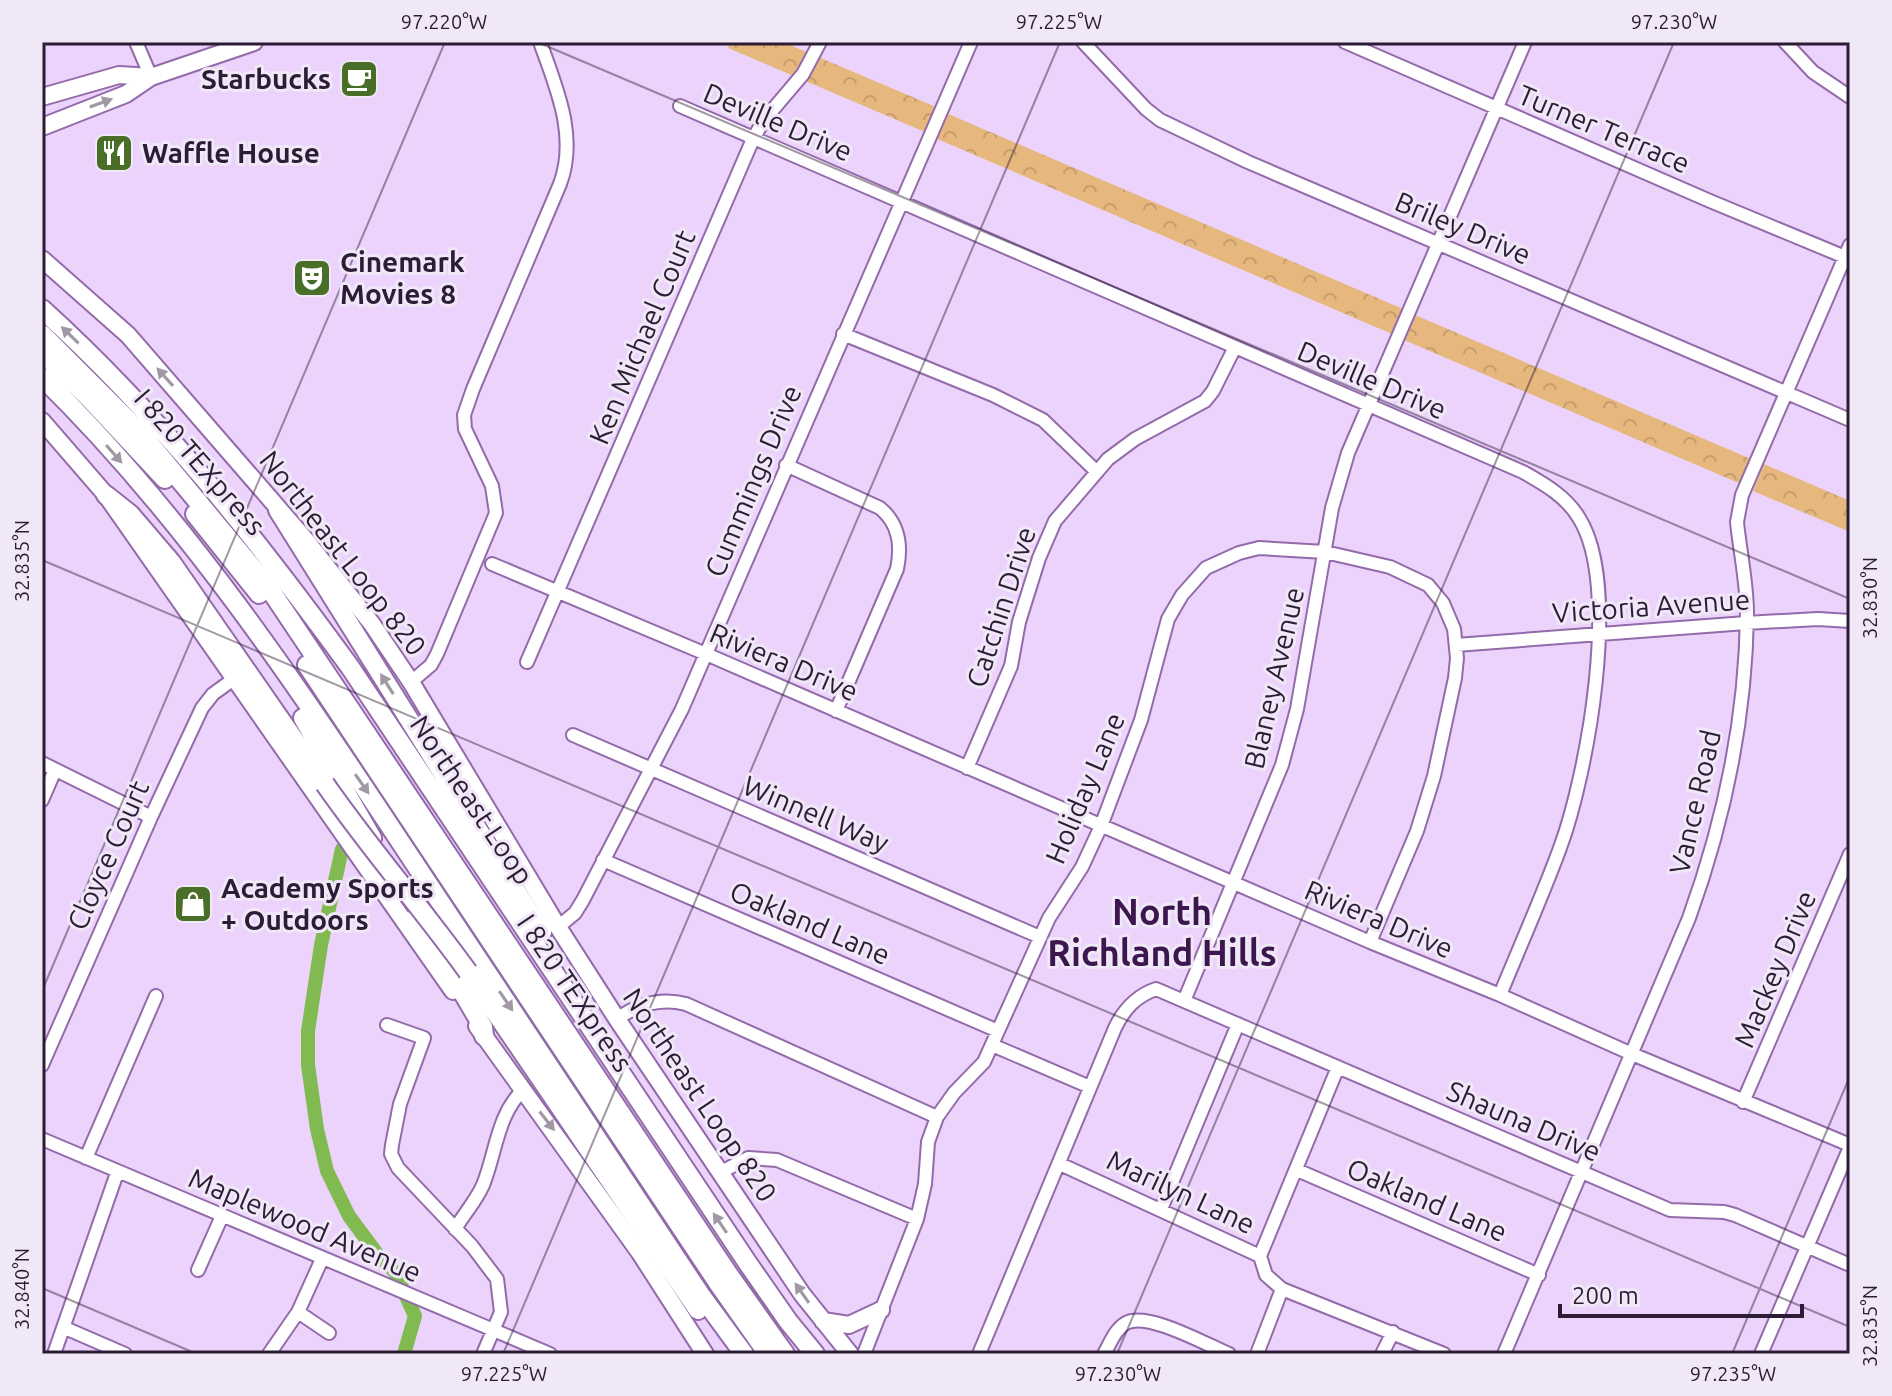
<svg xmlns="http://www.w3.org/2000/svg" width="1892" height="1396" font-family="Ubuntu,sans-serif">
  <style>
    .forest { fill: url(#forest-crowns) }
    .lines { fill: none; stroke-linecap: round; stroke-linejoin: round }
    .river { stroke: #82ba52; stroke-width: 14 }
    .minor-casing { stroke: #936baa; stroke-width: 16 }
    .major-casing { stroke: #936baa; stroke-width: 20 }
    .highway-casing { stroke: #936baa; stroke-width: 22 }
    .minor { stroke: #fff; stroke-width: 12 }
    .major { stroke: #fff; stroke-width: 16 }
    .highway { stroke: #fff; stroke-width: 18 }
    .highway-bridge-casing { stroke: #936baa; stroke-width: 22; stroke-linecap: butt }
    .highway-bridge { stroke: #fff; stroke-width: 18 }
    .oneway { fill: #a099a5 }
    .ticks { fill: none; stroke: #2d1c36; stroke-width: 2; stroke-opacity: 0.45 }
    .labels { text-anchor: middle; stroke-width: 6; stroke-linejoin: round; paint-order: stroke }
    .poi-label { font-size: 28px; font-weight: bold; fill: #2d1c36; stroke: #f0e8f6; text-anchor: start }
    .street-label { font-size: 28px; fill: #2d1c36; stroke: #f0e8f6 }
    .district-label { font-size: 36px; font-weight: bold; fill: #3c174f; stroke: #f0e8f6 }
    .neatline { fill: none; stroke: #2d1c36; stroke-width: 3 }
    .ticks-label { font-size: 20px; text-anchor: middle; fill: #2d1c36 }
  </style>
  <defs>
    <pattern id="forest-crowns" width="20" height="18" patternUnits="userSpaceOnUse" patternTransform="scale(2)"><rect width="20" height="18" fill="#e6b87e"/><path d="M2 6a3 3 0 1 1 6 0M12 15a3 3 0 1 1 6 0" fill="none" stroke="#c69e6e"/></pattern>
  </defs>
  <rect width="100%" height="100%" fill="#ecd3fc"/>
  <path class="forest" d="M 730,42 L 783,42 L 936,107 L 925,132 L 728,48 Z
    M 946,113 L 1403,309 L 1392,334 L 935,138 Z
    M 1415,315 L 1751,459 L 1741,484 L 1404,340 Z
    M 1764,464 L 1850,501 L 1850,532 L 1753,491 Z"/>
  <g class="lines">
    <path class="river" d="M 342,849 L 321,945 L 308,1031 L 308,1065 L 317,1129 L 327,1171 L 349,1216 L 378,1255 L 395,1272 L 415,1316 L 404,1354"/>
    <g class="minor-casing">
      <path id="minor" d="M 136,42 L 151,77
        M 1083,42 L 1146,109 L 1160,120 L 1248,162 L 1850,420
        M 1345,42 L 1710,201 L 1845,257
        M 1785,42 L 1813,72 L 1850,97
        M 680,106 L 1523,472 C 1544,484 1566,496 1579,518 C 1622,586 1587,775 1560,848 C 1542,897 1520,946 1500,995
        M 843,334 L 993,395 L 1043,420 L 1097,472
        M 786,465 L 880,508 C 899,524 902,545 897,569 L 836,711
        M 492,564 L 706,654 L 1370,942 L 1500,995 L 1632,1054 L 1850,1145
        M 1456,645 L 1746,623 L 1818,619 L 1850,621
        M 527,662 L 753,139 L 764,120 L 803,74 L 820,42
        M 411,682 L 431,665 L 437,654 L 496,513 L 492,486 L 465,429 L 464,415 L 473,389 L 560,184 C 578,136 556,87 540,42
        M 573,735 L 1040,937
        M 42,763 L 151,817
        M 967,768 L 1011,666 L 1019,622 L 1039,558 L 1055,521 L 1108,459 L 1135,439 L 1205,401 L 1213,391 L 1235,347
        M 42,800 L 55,770
        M 603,860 L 998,1031
        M 558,927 L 575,913 L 583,900 L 682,709 L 971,42
        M 1184,1001 L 1282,765 L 1297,709 L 1332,508 L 1348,453 L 1525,42
        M 617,1019 C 638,1004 662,998 686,1004 L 937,1117
        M 387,1025 L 424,1038 L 400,1104 L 392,1145 L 391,1154 L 398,1168 L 472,1246 L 497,1279 L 501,1312 L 483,1354
        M 992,1045 L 1090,1087
        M 42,1065 L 151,817 L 202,708 L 213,694 L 235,678
        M 1743,1102 L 1850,854
        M 42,1139 L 550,1354
        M 86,1158 L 156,996
        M 1060,1164 L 1260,1256 L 1266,1275 L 1282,1289 L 1444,1354
        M 1297,1170 L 1539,1275
        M 721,1172 L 748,1158 L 777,1160 L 917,1219
        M 1161,1209 L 1238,1024
        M 455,1229 C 464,1214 476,1201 483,1185 C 496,1153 497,1115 523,1090
        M 1260,1256 L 1338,1067
        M 198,1270 L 222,1216
        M 298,1312 L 329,1333
        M 65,1328 L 125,1354
        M 54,1354 L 117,1173
        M 269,1354 L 298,1312 L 322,1259
        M 864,1354 L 917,1219 L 925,1184 L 928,1142 L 937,1117 L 954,1093 L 984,1062 L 1049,918 L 1082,867 L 1101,826 L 1141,720 L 1168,619 L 1182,595 L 1206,568 L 1239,553 L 1259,548 L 1325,552 L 1390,567 L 1428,585 L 1443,603 L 1454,629 L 1457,658 L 1455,678 L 1434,776 L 1417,831 L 1370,942
        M 979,1354 L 1115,1028 C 1124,1009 1136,996 1156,989 L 1670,1210 L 1724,1212 L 1735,1215 L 1850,1265
        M 1104,1354 C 1110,1344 1115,1329 1126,1323 C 1147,1311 1207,1345 1229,1354
        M 1257,1354 L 1282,1289
        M 1382,1354 L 1393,1332
        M 1504,1354 L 1689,918 C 1724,821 1746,717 1747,613 C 1747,583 1740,552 1737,522 L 1742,495 L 1850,245
        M 1761,1354 L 1850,1147"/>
    </g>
    <g class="major-casing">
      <path id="major" d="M 42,97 L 119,75 L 151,77
        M 42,127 L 126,94 L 151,77 L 254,42
        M 42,259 L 128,335 L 304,538 L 372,624 L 411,682 L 558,927 L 617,1019 L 802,1294 L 850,1354
        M 42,421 L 106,495 L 453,991
        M 477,1026 L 640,1253 L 705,1354
        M 823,1321 L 849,1325 L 881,1310"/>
    </g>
    <g class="highway-casing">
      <path id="highway" d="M 42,309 C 159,415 257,539 350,667 L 747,1262 L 788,1321 L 815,1354
        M 42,334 L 140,432 L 267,585 L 729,1275 L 785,1354
        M 42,352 L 90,399 L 165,479
        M 42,377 C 186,518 298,687 409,855 C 506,1001 603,1148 700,1294 L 744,1354
        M 106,495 L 130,514 L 171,562 L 325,784
        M 278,510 L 542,932
        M 195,514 L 259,594
        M 307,665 L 718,1283 L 768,1354
        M 303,718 L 372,838
        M 417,915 L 483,1027 L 484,1036
        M 468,972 L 698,1310"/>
    </g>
    <use href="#minor" class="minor"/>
    <use href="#major" class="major"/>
    <use href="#highway" class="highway"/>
    <g class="highway-bridge-casing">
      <path id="highway-bridge" d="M 325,784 C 370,849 422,908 468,972"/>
    </g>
    <use href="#highway-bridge" class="highway-bridge"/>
  </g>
  <defs><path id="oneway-solid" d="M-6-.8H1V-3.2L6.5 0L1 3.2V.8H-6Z" transform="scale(2)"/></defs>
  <g class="oneway">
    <use href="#oneway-solid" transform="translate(101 103) rotate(-20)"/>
    <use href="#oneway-solid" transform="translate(70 335) rotate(-136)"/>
    <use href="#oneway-solid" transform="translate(165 377) rotate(-132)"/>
    <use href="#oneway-solid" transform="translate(114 454) rotate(49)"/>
    <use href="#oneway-solid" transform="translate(387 684) rotate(-122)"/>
    <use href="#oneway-solid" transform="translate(362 784) rotate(55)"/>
    <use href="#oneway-solid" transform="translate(506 1001) rotate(56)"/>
    <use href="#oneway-solid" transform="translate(547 1121) rotate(52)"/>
    <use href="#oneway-solid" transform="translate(720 1223) rotate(-124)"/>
    <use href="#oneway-solid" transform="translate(802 1293) rotate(-125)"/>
  </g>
  <path class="ticks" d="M 537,42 L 1850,599M 42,560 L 1850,1327M 42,991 L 445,42M 42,1288 L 197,1354M 503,1354 L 1060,42M 1117,1354 L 1674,42M 1732,1354 L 1850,1076"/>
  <defs>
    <g id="cafe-square" transform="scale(2)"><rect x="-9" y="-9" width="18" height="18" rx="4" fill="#496e28" stroke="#f0e8f6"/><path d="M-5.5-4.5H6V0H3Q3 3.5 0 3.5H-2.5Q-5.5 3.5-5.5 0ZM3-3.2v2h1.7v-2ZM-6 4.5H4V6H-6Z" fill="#fff"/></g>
    <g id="restaurant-square" transform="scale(2)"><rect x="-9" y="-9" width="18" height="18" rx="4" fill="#496e28" stroke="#f0e8f6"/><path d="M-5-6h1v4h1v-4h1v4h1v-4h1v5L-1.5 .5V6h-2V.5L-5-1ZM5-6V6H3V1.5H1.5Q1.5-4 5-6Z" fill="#fff"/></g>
    <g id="theatre-square" transform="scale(2)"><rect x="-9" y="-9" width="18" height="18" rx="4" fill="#496e28" stroke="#f0e8f6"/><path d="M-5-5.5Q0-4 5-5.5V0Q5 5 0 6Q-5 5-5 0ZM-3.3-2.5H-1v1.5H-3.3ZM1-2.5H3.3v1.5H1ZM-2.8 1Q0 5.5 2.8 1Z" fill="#fff"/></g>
    <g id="shop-square" transform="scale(2)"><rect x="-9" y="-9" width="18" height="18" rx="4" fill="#496e28" stroke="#f0e8f6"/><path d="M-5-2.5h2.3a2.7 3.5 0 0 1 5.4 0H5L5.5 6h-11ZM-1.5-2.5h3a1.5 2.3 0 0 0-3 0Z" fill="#fff"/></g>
  </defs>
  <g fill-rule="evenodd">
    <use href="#cafe-square" x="359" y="79"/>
    <use href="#restaurant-square" x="114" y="153"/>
    <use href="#theatre-square" x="312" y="278"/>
    <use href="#shop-square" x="193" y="904"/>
  </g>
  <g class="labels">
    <g class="poi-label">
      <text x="331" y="89" text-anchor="end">Starbucks</text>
      <text x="142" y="163">Waffle House</text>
      <text x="340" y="272">Cinemark<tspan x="340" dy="32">Movies 8</tspan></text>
      <text x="221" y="898">Academy Sports<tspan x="221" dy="32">+ Outdoors</tspan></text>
    </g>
    <g class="street-label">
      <text transform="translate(778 122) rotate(23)" y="10">Deville Drive</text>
      <text transform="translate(1604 129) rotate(23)" y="10">Turner Terrace</text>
      <text transform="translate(1463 228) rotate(23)" y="10">Briley Drive</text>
      <text transform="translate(642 337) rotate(-67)" y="10">Ken Michael Court</text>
      <text transform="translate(1372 380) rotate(23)" y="10">Deville Drive</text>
      <text transform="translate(200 462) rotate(49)" y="10">I 820 TEXpress</text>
      <text transform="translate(753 481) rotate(-67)" y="10">Cummings Drive</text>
      <text transform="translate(343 553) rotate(52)" y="10">Northeast Loop 820</text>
      <text transform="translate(1651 606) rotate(-4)" y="10">Victoria Avenue</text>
      <text transform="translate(1001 607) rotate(-72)" y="10">Catchin Drive</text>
      <text transform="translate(784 662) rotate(23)" y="10">Riviera Drive</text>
      <text transform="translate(1274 678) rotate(-77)" y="10">Blaney Avenue</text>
      <text transform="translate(1085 788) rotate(-67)" y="10">Holiday Lane</text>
      <text transform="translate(472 800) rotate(56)" y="10">Northeast Loop</text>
      <text transform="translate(1695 802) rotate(-77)" y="10">Vance Road</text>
      <text transform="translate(816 814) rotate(23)" y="10">Winnell Way</text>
      <text transform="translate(108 855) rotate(-66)" y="10">Cloyce Court</text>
      <text transform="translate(1379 919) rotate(23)" y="10">Riviera Drive</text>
      <text transform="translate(810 923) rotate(23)" y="10">Oakland Lane</text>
      <text transform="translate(1775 969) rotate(-67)" y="10">Mackey Drive</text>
      <text transform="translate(575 993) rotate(56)" y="10">I 820 TEXpress</text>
      <text transform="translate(700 1095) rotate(56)" y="10">Northeast Loop 820</text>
      <text transform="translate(1524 1121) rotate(23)" y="10">Shauna Drive</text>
      <text transform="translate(1181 1192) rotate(25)" y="10">Marilyn Lane</text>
      <text transform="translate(1427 1200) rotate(23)" y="10">Oakland Lane</text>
      <text transform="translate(305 1225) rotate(23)" y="10">Maplewood Avenue</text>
    </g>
    <g class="district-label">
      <text x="1162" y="925">North<tspan x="1162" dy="41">Richland Hills</tspan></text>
    </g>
  </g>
  <rect width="1892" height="1396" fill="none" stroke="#f0e8f6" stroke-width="88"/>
  <path d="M1560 1304v12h242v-12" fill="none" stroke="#2d1c36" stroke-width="4"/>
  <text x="1572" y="1304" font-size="24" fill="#2d1c36" stroke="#f0e8f6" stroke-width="6" paint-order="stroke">200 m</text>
  <rect x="44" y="44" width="1804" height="1308" class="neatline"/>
  <g class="ticks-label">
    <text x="444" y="29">97.220°W</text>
    <text x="1059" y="29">97.225°W</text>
    <text x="1674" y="29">97.230°W</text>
    <text transform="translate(22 561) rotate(-90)" y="7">32.835°N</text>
    <text transform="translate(1870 598) rotate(-90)" y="7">32.830°N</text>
    <text transform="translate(22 1289) rotate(-90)" y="7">32.840°N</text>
    <text transform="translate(1870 1326) rotate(-90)" y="7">32.835°N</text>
    <text x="504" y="1381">97.225°W</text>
    <text x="1118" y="1381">97.230°W</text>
    <text x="1733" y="1381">97.235°W</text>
  </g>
</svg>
